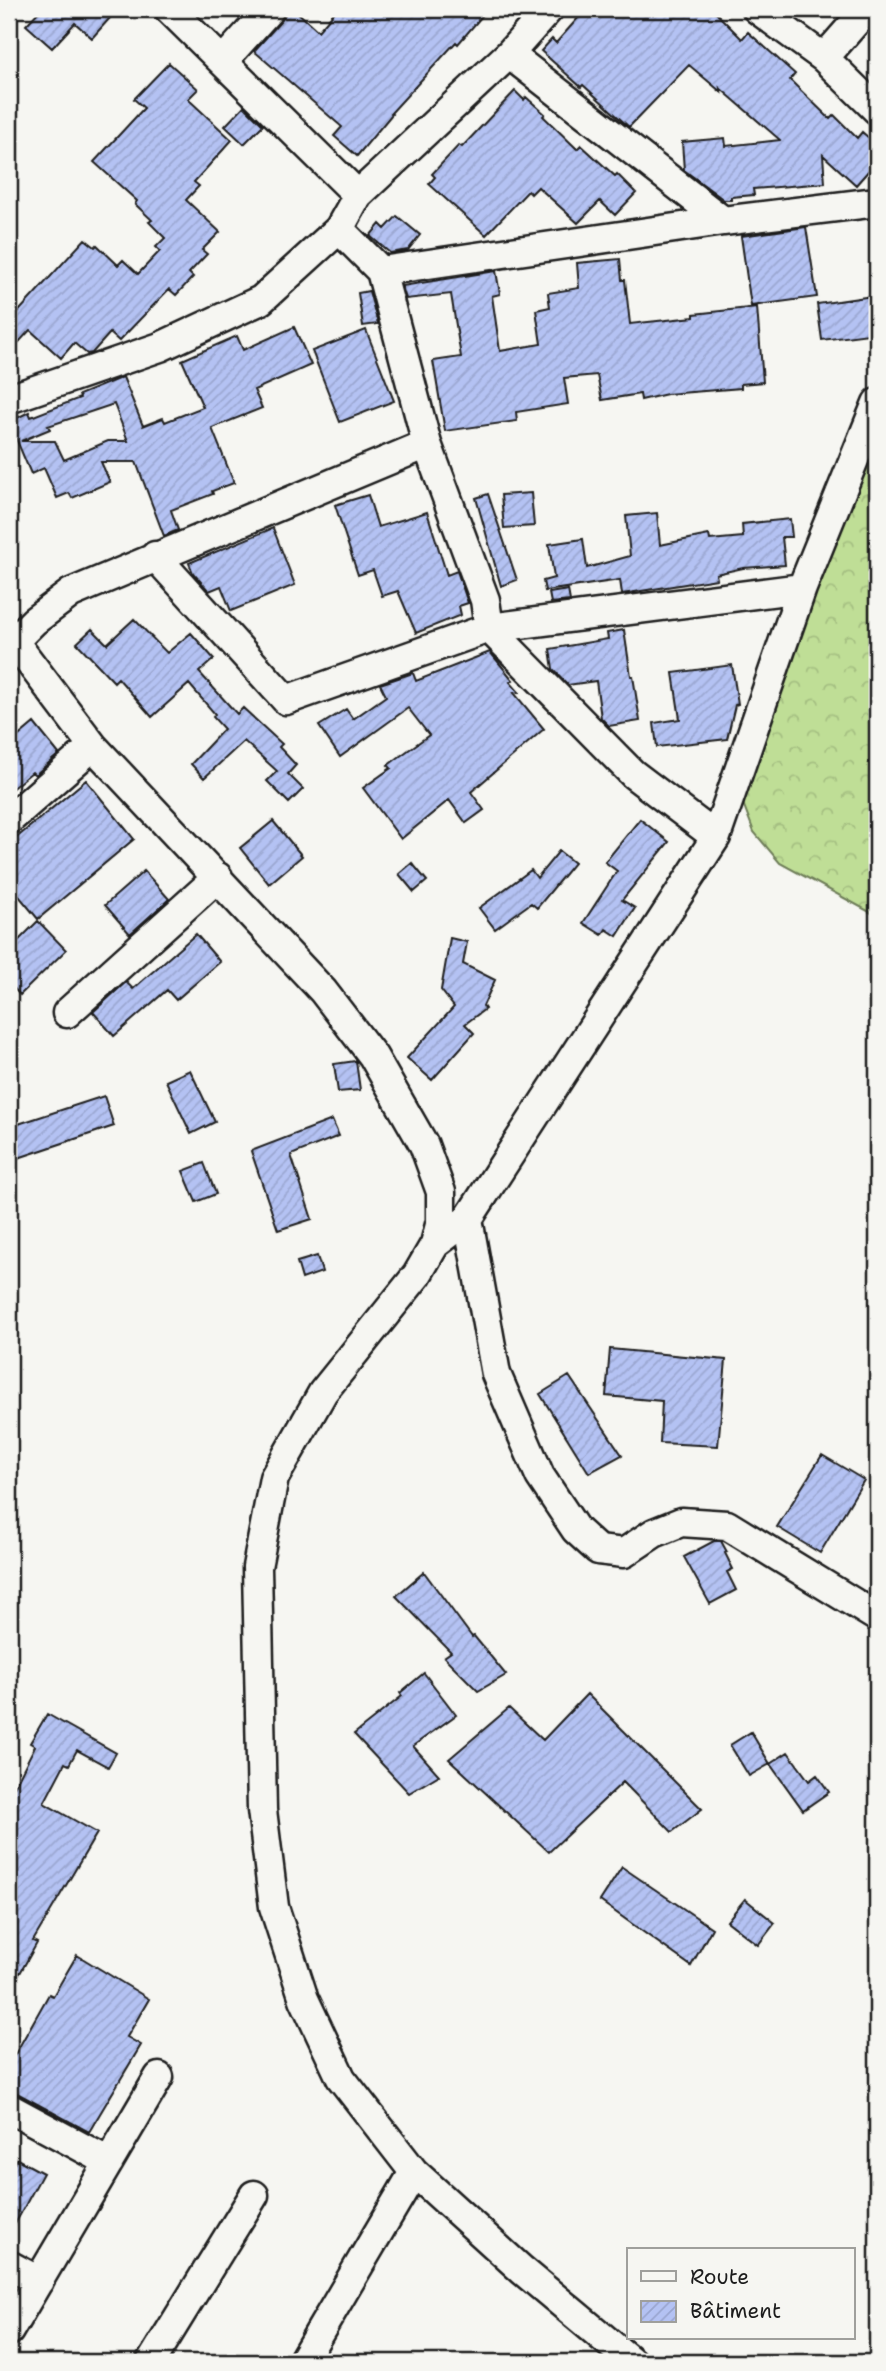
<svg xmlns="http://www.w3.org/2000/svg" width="886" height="2371" font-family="'Shantell Sans',sans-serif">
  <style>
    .forest { fill: url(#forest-crowns); stroke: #6e7d59; stroke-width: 2 }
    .building { fill: url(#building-hatch); stroke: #1c1c1c; stroke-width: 2; fill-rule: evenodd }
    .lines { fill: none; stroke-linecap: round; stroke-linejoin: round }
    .minor-casing { stroke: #1c1c1c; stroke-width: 33 }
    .minor { stroke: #f6f6f2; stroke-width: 28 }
  </style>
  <defs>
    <pattern id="forest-crowns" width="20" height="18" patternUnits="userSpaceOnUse" patternTransform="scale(1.75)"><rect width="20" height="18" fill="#bfde96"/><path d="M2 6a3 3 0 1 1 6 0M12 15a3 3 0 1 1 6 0" fill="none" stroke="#a4be81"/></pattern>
    <pattern id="building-hatch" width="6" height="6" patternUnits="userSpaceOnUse" patternTransform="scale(1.75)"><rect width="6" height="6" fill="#b4c2f3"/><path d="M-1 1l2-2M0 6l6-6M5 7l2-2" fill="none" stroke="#9aa6d0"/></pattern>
  </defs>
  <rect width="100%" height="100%" fill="#f6f6f2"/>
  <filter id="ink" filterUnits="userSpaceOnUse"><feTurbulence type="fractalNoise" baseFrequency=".0143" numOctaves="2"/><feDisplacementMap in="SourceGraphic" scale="14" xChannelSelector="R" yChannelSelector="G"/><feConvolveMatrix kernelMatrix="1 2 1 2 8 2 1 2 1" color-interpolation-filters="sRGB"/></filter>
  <g filter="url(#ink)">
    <path class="forest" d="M 877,431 L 877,916 L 780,863 L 754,832 L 741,798 L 743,764 Z"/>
    <path class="building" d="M 41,9 L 118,9 L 92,38 L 75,23 L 52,48 L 26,25 Z
      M 288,9 L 294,9 L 318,31 L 337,9 L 488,9 L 458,44 L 456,42 L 391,113 L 392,114 L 357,156 L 334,136 L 342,127 L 254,51 L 282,20 Z
      M 586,9 L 712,9 L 742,39 L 748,32 L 795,74 L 790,80 L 830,119 L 834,115 L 857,138 L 862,132 L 877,145 L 877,161 L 856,185 L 823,155 L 825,183 L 753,189 L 754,195 L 731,197 L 731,200 L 724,200 L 684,170 L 682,142 L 725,138 L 726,146 L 780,140 L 720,88 L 721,92 L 689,65 L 629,127 L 583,85 L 581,87 L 541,51 L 552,39 L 556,43 Z
      M 169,63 L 198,89 L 188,99 L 232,140 L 194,182 L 199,186 L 186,200 L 220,232 L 202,250 L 207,254 L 189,273 L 193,277 L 176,295 L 169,289 L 119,341 L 110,333 L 92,353 L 87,354 L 74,343 L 61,358 L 30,330 L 9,353 L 9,322 L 85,239 L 95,247 L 97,245 L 118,265 L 123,260 L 138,274 L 160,251 L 156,247 L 165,238 L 149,222 L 152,220 L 135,204 L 137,201 L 94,162 L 144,108 L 134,99 Z
      M 515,91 L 524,100 L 526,97 L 545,114 L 543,116 L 577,149 L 581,145 L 615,176 L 617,174 L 636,193 L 615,215 L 600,201 L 578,223 L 538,187 L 531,194 L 528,191 L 486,235 L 429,184 L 435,177 L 432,174 L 459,145 L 462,147 Z
      M 244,106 L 263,125 L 244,144 L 225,126 Z
      M 397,216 L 420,235 L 408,250 L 390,253 L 370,236 L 380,224 L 385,229 Z
      M 806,227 L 817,297 L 751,306 L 741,236 Z
      M 620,259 L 622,280 L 625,280 L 630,324 L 694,317 L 694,314 L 757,307 L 763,382 L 741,384 L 741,388 L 667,394 L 641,400 L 640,394 L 602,400 L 597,375 L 564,378 L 568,404 L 516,412 L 517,421 L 445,431 L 433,361 L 461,357 L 451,294 L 406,299 L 402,286 L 496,271 L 500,294 L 492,296 L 500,351 L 541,344 L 536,310 L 550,307 L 548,293 L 579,288 L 577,263 Z
      M 369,291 L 378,324 L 363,326 L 358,293 Z
      M 873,296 L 877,333 L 822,340 L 817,304 Z
      M 294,327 L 311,365 L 254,390 L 262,408 L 212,428 L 234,483 L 212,491 L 213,494 L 171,510 L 178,530 L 164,536 L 136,462 L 101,462 L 110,482 L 72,498 L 69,493 L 57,498 L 44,468 L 31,474 L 9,422 L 29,412 L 31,417 L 80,398 L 79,395 L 123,377 L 143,426 L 163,418 L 165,422 L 203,407 L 182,360 L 237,336 L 243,350 ZM 114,404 L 128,441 L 108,441 L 64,460 L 55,441 L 21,441 L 50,429 L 48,426 Z
      M 366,330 L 394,401 L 340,422 L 312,351 Z
      M 531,493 L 534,526 L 504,528 L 501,495 Z
      M 488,494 L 517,580 L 501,586 L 476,498 Z
      M 368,495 L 378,527 L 427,512 L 447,575 L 457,571 L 468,603 L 459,606 L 461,615 L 416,633 L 398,591 L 382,596 L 373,570 L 358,575 L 335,505 Z
      M 657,513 L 660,545 L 709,535 L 710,540 L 743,537 L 742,524 L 790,519 L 792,537 L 782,537 L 785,565 L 743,568 L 716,574 L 717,579 L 622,594 L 620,580 L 545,591 L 543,581 L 554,578 L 549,544 L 583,539 L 587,568 L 630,556 L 626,516 Z
      M 273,528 L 295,585 L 231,611 L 221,586 L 209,591 L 193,573 L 189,563 Z
      M 568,590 L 570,601 L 551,603 L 549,593 Z
      M 134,619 L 167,653 L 191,633 L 214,659 L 199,672 L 237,714 L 243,708 L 282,744 L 279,747 L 296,765 L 288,774 L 303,789 L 289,803 L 267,781 L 277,771 L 244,741 L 204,778 L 191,764 L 224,729 L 213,717 L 215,714 L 189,684 L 152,717 L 118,678 L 114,682 L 77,643 L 92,629 L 107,644 Z
      M 624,630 L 631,676 L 633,676 L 640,721 L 609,726 L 601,718 L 596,681 L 568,685 L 553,669 L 550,649 L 608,639 L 607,633 Z
      M 490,652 L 513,680 L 510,682 L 519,692 L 514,693 L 544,729 L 471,792 L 484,810 L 466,823 L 449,800 L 401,839 L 363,788 L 391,768 L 388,765 L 429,735 L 408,708 L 340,757 L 319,726 L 346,709 L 353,719 L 386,696 L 380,684 L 413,673 L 416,681 Z
      M 732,665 L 738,704 L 735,705 L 727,739 L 657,747 L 654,723 L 680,719 L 673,673 Z
      M 34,723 L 59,754 L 35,775 L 32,772 L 9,791 L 9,744 Z
      M 86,780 L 134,839 L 38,919 L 9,884 L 9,844 Z
      M 640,819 L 669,842 L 622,900 L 635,908 L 617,936 L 606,929 L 602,935 L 583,923 L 617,871 L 605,862 Z
      M 273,821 L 302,856 L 269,884 L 240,848 Z
      M 559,851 L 574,863 L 537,908 L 531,903 L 495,929 L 479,908 L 531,870 L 537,878 Z
      M 412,863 L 427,881 L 414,892 L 399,874 Z
      M 144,871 L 169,899 L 130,934 L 105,905 Z
      M 38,921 L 66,950 L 20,995 L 9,983 L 9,950 Z
      M 196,934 L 220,962 L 176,1000 L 167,990 L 114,1036 L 93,1012 L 126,982 L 133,989 Z
      M 450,938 L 467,942 L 463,964 L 495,980 L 483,1006 L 485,1009 L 465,1024 L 474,1033 L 432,1080 L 407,1058 L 454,1007 L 441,990 Z
      M 356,1061 L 360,1090 L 338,1092 L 334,1064 Z
      M 190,1070 L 215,1122 L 191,1134 L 166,1081 Z
      M 104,1096 L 114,1126 L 9,1161 L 9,1127 Z
      M 332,1120 L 339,1136 L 291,1155 L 312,1219 L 278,1230 L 251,1151 Z
      M 204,1163 L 216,1194 L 196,1202 L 183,1171 Z
      M 317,1256 L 322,1272 L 302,1279 L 297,1262 Z
      M 610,1349 L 726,1360 L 718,1446 L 660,1443 L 662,1401 L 606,1396 Z
      M 569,1376 L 622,1455 L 589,1473 L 540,1394 Z
      M 822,1455 L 864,1480 L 820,1553 L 777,1527 Z
      M 714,1541 L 721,1541 L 727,1552 L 725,1553 L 733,1569 L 727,1572 L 736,1590 L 710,1604 L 684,1557 Z
      M 424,1572 L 472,1637 L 474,1636 L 506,1675 L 478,1691 L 444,1657 L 451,1652 L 396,1596 Z
      M 424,1673 L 456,1715 L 413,1746 L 439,1775 L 409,1793 L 354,1734 L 402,1696 L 400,1693 Z
      M 587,1694 L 702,1809 L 672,1832 L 623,1782 L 549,1852 L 449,1759 L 509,1708 L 543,1740 Z
      M 47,1714 L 116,1753 L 108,1767 L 77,1750 L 69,1765 L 65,1763 L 44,1803 L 97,1833 L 33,1941 L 37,1943 L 20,1973 L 9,1966 L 9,1797 L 35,1746 L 30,1743 Z
      M 751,1732 L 770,1764 L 749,1776 L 730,1745 Z
      M 788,1752 L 809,1781 L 817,1775 L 829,1792 L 803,1810 L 770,1764 Z
      M 622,1867 L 712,1928 L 691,1966 L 600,1901 Z
      M 745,1899 L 775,1923 L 758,1945 L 727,1921 Z
      M 77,1955 L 149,1999 L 127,2037 L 141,2045 L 89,2132 L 17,2093 L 9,2091 L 9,2065 L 49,1994 L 53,1996 Z
      M 17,2159 L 43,2173 L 9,2235 L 9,2173 Z"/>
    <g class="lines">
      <g class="minor-casing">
        <path id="minor" d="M 169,9 L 358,195 L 339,229 L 381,271 L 427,444 L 485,600 L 489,628 L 633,774 L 716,837
          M 757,9 L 824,58 L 877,110
          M 509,54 L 723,221
          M 824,58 L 867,9
          M 223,61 L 270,9
          M 358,195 L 509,54 L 549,9
          M 381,271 L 723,221 L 877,202
          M 9,399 L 160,347 L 261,300 L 339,229
          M 155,556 L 286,700 L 489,628 L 802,588
          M 9,635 L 93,746 L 323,991 L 373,1056 L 424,1145 L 441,1192 L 441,1221 L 435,1244 L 417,1275 L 323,1392 L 274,1478 L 257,1567 L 262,1810 L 274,1907 L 304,1999 L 341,2078 L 414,2172 L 522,2270 L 632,2362
          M 13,642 L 34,621 L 71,593 L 427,444
          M 9,820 L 93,746
          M 67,1013 L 218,877
          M 468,1219 L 496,1374 L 540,1476 L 576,1530 L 598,1550 L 624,1553 L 654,1533 L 681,1522 L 727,1525 L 877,1617
          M 435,1244 L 468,1219 L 716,837 L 802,588 L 877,403
          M 9,2108 L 109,2162
          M 9,2265 L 39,2281
          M 9,2331 L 159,2077
          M 151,2362 L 254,2195
          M 302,2362 L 414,2172"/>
      </g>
      <use href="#minor" class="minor"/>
    </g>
  </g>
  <rect width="886" height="2371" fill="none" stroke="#f6f6f2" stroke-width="35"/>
  <rect x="18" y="18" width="851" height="2336" fill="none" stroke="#1c1c1c" stroke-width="2.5" filter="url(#ink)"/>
  <rect x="627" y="2248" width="228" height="91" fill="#f6f6f2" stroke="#9f9f9c" stroke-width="2"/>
  <rect x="641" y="2271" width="35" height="10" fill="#f6f6f2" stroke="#9f9f9c" stroke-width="2"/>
  <text x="690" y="2284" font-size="21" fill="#1c1c1c">Route</text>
  <rect x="641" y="2301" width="35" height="21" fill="url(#building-hatch)" stroke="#9f9f9c" stroke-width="2"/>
  <text x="690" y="2318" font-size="21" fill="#1c1c1c">Bâtiment</text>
</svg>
